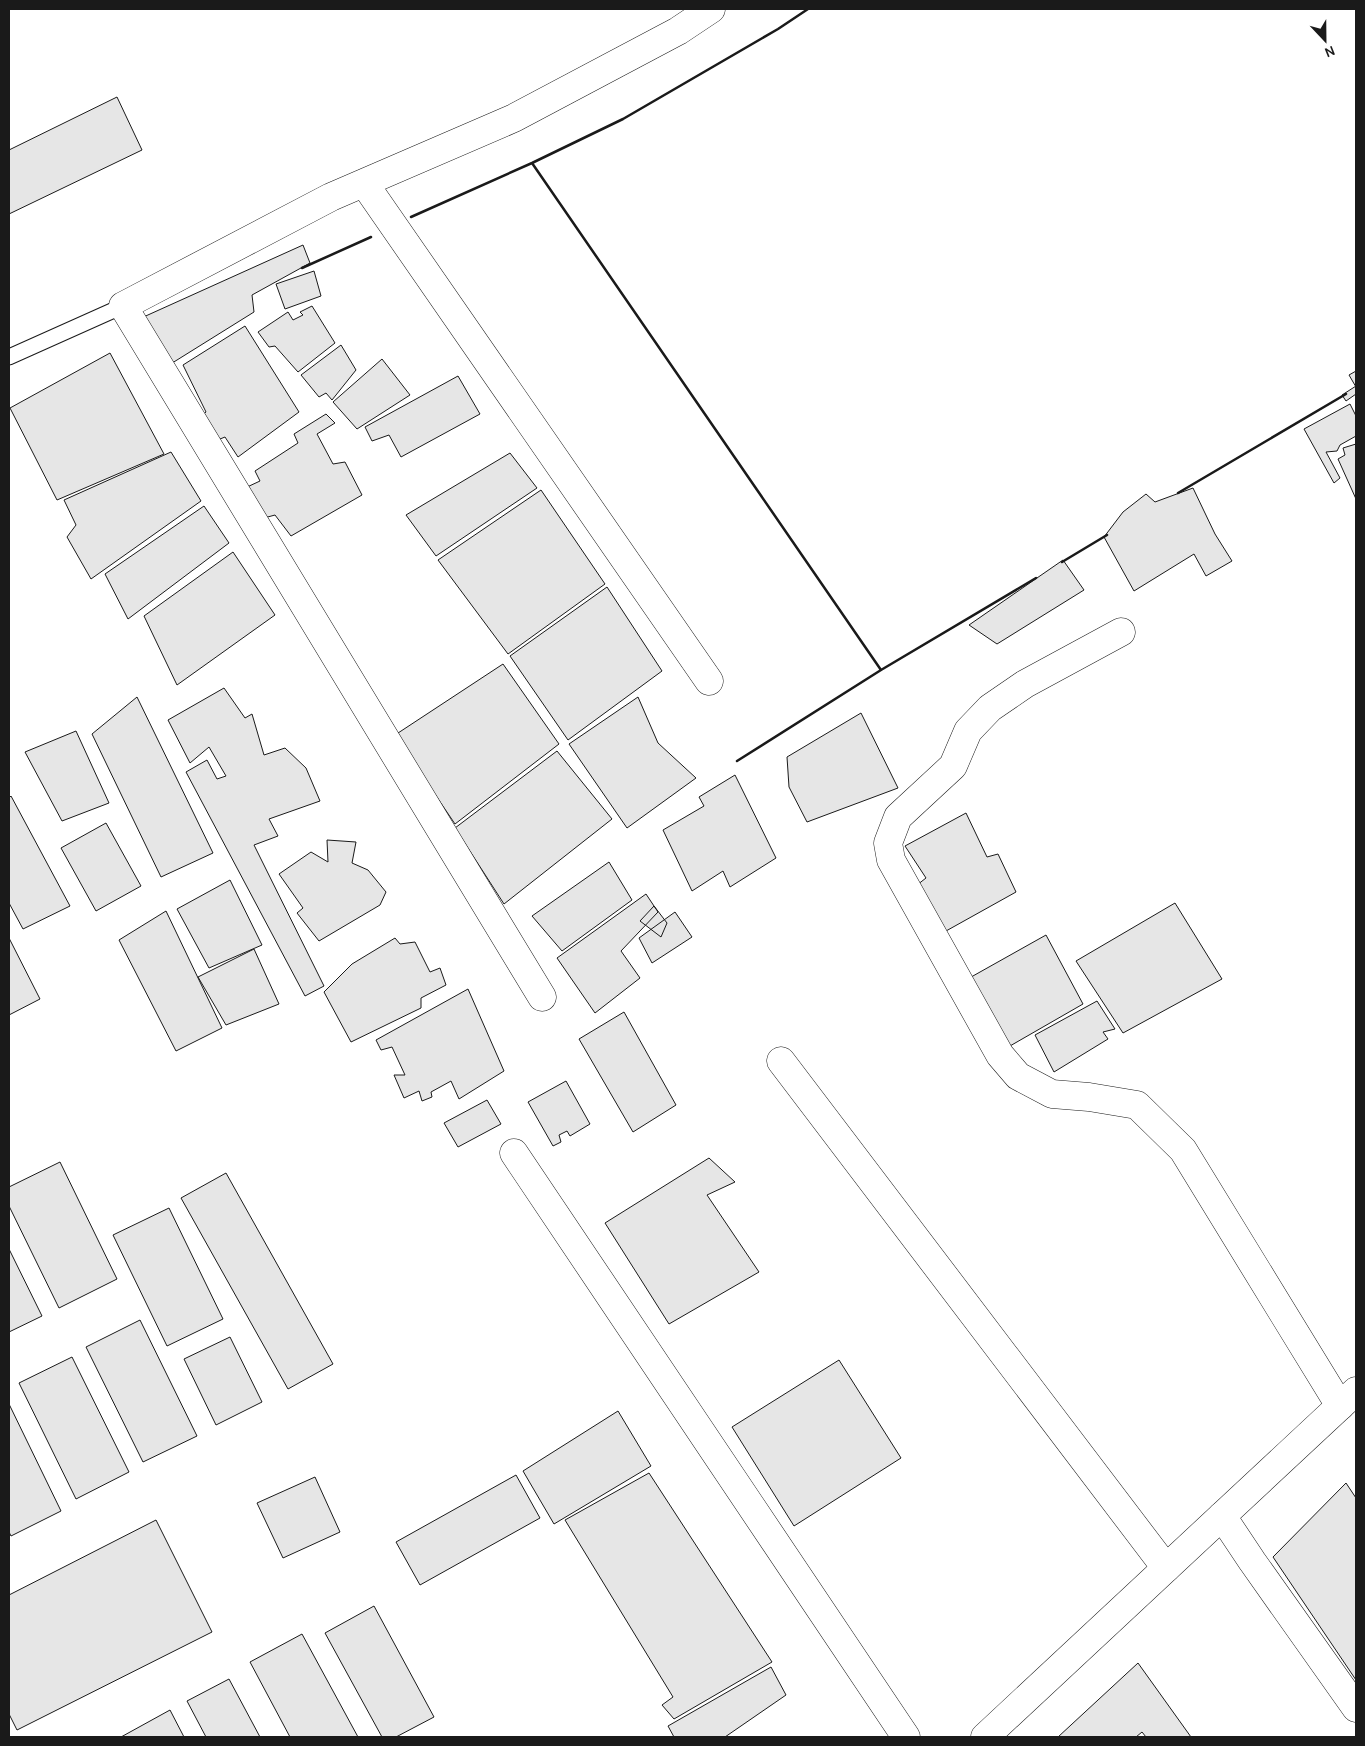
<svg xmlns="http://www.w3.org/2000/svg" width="1365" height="1746" font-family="Karla,sans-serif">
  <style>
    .building { fill: #e6e6e6; stroke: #1a1a1a }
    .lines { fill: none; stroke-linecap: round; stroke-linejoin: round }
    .lane-casing { stroke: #1a1a1a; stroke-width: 17 }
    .street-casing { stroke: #1a1a1a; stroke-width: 29 }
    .secondary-casing { stroke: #1a1a1a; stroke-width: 29 }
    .lane { stroke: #fff; stroke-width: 15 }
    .street { stroke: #fff; stroke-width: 28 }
    .secondary { stroke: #fff; stroke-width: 28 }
    .wall { stroke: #1a1a1a; stroke-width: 2.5 }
  </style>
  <rect width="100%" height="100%" fill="#fff"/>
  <path class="building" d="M 117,97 L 142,150 L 9,214 L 9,150 Z
    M 303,245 L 310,263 L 252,295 L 254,312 L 169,365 L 139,319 Z
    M 314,271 L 321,296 L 285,309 L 276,284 Z
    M 312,306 L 335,343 L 298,372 L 275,346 L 269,347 L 258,332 L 288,312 L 293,320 L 303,315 L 300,312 Z
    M 245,326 L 299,412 L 238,457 L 225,437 L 215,441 L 199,418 L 206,412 L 183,365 Z
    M 341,345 L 356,370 L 332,400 L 326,393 L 319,397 L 301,375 Z
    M 110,353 L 164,454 L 57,500 L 10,408 Z
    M 382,359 L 410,395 L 357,429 L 333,402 Z
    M 1356,371 L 1356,387 L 1349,375 Z
    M 458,376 L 480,414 L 401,457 L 389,435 L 372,441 L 365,427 Z
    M 1356,386 L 1356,394 L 1346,401 L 1342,395 Z
    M 1350,404 L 1356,416 L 1356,436 L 1340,445 L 1337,451 L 1326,452 L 1340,478 L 1334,483 L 1304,429 Z
    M 326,414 L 335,423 L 317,434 L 333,464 L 345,462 L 362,495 L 291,536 L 275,515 L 264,518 L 245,488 L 260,481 L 255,471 L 298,443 L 294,434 Z
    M 1356,444 L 1356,499 L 1338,459 L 1345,455 L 1343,448 Z
    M 171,452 L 201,501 L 91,579 L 67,537 L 76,525 L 64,500 Z
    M 510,453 L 537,488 L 436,556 L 406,515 Z
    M 1193,488 L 1215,534 L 1232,561 L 1206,576 L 1194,554 L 1134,591 L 1104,537 L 1123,512 L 1146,494 L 1155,502 Z
    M 541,490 L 605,584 L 508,654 L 438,560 Z
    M 204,506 L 229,543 L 128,619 L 105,574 Z
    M 233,552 L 275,615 L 177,685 L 144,616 Z
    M 1063,560 L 1084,590 L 997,644 L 969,625 Z
    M 607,587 L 662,671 L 568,740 L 510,656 Z
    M 503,664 L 559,744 L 455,824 L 395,735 Z
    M 224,688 L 245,718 L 252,714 L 264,755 L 285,748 L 306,768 L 320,801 L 269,819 L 278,836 L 254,845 L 324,986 L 305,996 L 186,772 L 207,760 L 217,779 L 226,776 L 209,747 L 190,763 L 168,720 Z
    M 137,697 L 213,853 L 161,877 L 92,734 Z
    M 638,697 L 658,743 L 696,778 L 627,828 L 569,744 Z
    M 861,713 L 898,788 L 807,822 L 789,787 L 787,757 Z
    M 76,731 L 109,803 L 62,821 L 25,752 Z
    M 557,751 L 612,819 L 504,904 L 455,828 Z
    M 735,775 L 776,858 L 730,887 L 723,871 L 692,891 L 663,830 L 704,806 L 699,797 Z
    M 11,796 L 70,906 L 23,929 L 9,903 L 9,798 Z
    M 966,813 L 987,857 L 998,854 L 1016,892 L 946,931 L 917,885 L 926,878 L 905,846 Z
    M 106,823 L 141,886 L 96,911 L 61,848 Z
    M 327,840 L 356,842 L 352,863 L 368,870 L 386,892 L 380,905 L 319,941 L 297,913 L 303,908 L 279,874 L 311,852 L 328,862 Z
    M 609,862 L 632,900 L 562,951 L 532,916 Z
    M 230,880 L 262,945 L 209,968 L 177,909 Z
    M 646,894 L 658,912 L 621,951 L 640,978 L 595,1013 L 557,958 Z
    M 1175,903 L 1222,979 L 1123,1033 L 1076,961 Z
    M 654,906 L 667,923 L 661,937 L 640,921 Z
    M 166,911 L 222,1028 L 176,1051 L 119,940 Z
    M 675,912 L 692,937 L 652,963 L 639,938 Z
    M 1046,935 L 1083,1004 L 1003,1050 L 964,981 Z
    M 9,938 L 40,999 L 9,1015 Z
    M 395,938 L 400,944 L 415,942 L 430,972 L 440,968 L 446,985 L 421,998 L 421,1008 L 351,1042 L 324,992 L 352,964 Z
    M 254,949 L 279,1004 L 226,1025 L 198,977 Z
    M 468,989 L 504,1071 L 459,1099 L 451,1081 L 431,1092 L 432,1097 L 422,1101 L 419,1091 L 404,1098 L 394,1075 L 405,1075 L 392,1047 L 381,1050 L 376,1040 Z
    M 1097,1001 L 1115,1029 L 1103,1032 L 1108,1039 L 1054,1072 L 1035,1035 Z
    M 624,1012 L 676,1105 L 633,1132 L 579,1039 Z
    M 566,1081 L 590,1124 L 570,1136 L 567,1131 L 559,1135 L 561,1142 L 553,1146 L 528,1102 Z
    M 487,1100 L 501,1124 L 458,1147 L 444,1123 Z
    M 709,1158 L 735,1182 L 707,1195 L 759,1272 L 669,1324 L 605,1223 Z
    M 60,1162 L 117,1279 L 59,1308 L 9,1206 L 9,1187 Z
    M 226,1173 L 333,1364 L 288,1389 L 181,1198 Z
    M 169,1208 L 223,1319 L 167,1346 L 113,1235 Z
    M 9,1249 L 42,1316 L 9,1332 Z
    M 140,1320 L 197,1436 L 143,1462 L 86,1347 Z
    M 230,1337 L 262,1402 L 216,1425 L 184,1359 Z
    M 72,1357 L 129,1472 L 76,1499 L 19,1383 Z
    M 839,1360 L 901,1458 L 794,1526 L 732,1427 Z
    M 9,1404 L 61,1511 L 11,1536 L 9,1532 Z
    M 618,1411 L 651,1466 L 554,1524 L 523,1471 Z
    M 649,1473 L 772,1662 L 674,1719 L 662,1705 L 673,1697 L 565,1520 Z
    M 516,1475 L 540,1518 L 420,1585 L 396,1542 Z
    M 315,1477 L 340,1532 L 283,1558 L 257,1503 Z
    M 1346,1483 L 1356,1498 L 1356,1680 L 1273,1557 Z
    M 156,1520 L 212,1632 L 17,1730 L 9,1714 L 9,1595 Z
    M 374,1606 L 434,1717 L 396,1737 L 382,1737 L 325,1633 Z
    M 302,1634 L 358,1737 L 290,1737 L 250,1662 Z
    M 1138,1663 L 1191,1737 L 1146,1737 L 1142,1732 L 1136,1737 L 1058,1737 Z
    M 771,1667 L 786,1695 L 725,1737 L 674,1737 L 668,1726 Z
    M 229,1679 L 260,1737 L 206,1737 L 187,1701 Z
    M 170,1710 L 184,1737 L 121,1737 Z"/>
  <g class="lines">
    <g class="lane-casing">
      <path id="lane" d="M 9,357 L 123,306"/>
    </g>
    <g class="street-casing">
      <path id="street" d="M 364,183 L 709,681
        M 1121,632 L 1025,684 L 990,708 L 968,731 L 953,766 L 898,817 L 888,843 L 891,860 L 1000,1055 L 1018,1076 L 1052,1094 L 1089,1097 L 1137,1105 L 1183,1150 L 1340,1406
        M 542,997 L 123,306 L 331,197 L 514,118 L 678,31 L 711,9
        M 781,1061 L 1166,1568
        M 514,1153 L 906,1737
        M 1222,1516 L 1252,1561 L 1356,1708"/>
    </g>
    <g class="secondary-casing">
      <path id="secondary" d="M 985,1737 L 1356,1391"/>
    </g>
    <use href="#lane" class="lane"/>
    <use href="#street" class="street"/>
    <use href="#secondary" class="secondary"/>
    <path class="wall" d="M 532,163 L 881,670 L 1036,578
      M 411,217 L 532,163 L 623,119 L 778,29 L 808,9
      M 302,268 L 371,237
      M 1178,493 L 1346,394
      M 1062,562 L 1107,535
      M 737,761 L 881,670"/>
  </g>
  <rect width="1365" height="1746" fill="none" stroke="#1a1a1a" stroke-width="20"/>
  <g transform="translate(1325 40) rotate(158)" stroke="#ffffff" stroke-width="4" paint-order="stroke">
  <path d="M0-4L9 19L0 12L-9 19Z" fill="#1a1a1a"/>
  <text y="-8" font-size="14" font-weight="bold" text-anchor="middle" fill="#1a1a1a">N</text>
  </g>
</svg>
